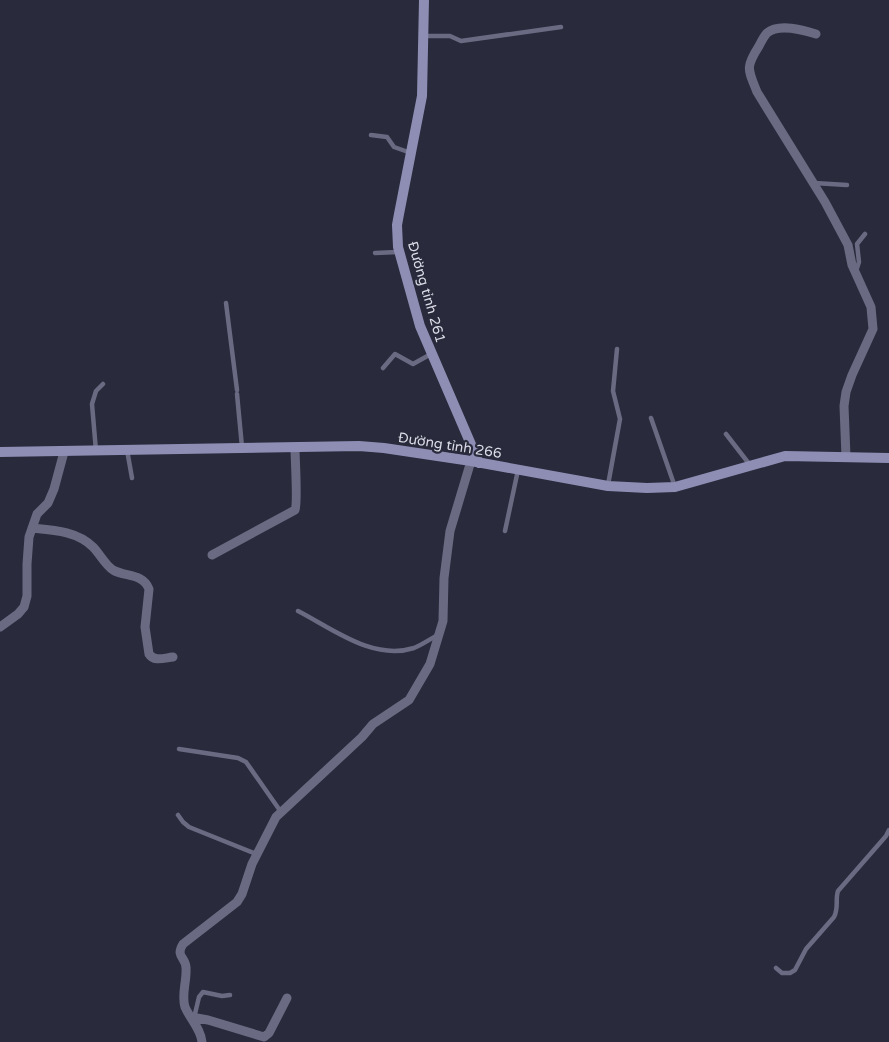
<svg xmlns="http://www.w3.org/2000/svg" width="889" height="1042" font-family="'Varela Round',sans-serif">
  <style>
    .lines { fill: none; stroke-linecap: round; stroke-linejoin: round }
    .lane { stroke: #6a6b83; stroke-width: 4.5 }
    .street { stroke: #6a6b83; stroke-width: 9 }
    .secondary { stroke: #8e8eb5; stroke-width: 10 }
    .labels { text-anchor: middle; stroke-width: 4.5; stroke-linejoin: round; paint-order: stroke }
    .street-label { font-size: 14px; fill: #dbdce7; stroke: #292a3b }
  </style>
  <rect width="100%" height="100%" fill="#292a3b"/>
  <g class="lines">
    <path class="lane" d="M 424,36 L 450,36 L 461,41 L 561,27
      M 371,135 L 387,137 L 394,147 L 411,153
      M 814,183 L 847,185
      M 375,253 L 398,252
      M 856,271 L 859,262 L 857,244 L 865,234
      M 226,303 L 237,390
      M 383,368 L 395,354 L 413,364 L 431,354
      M 237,394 L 242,447
      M 651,418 L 675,487
      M 726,434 L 750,465
      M 127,450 L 132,478
      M 96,451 L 92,404 L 96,391 L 103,384
      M 608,485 L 620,419 L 613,391 L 617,349
      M 505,531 L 518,470
      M 298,611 C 333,629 373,661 414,648 C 422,645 430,639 438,635
      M 179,749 L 238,758 L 246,762 L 281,812
      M 178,815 L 183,822 L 189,827 L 256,854
      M 776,968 L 782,973 L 790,973 L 795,970 L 806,949 L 834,917 C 839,908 835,899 838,891 L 886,836 L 889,830
      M 194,1018 L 199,997 L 203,992 L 222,996 L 230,995"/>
    <path class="street" d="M 816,34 C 803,30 779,23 767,33 C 764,36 761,42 759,46 C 745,68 748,69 757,92 L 825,202 L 848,245 L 852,265 L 871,307 L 873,329 L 852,375 L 846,392 L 844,406 L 846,457
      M 32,528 C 53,530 77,531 93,547 C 100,554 105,565 113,570 C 125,577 143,573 149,589 L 145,627 L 149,654 C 154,662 164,658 173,657
      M 212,555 L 295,510 C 298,504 295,459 295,448
      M 0,627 L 18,614 L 24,607 L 27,596 L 27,564 L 29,537 L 37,514 L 48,503 L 54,489 L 64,452
      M 191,1017 L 208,1020 L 264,1037 L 269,1033 L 287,998
      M 202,1042 C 201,1029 190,1019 185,1007 C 181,995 187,981 186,968 C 186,957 175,957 183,944 L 237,902 L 242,894 L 252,864 L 276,817 L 362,737 L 373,724 L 409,700 L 430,664 L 443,621 L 444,578 L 450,531 L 471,461"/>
    <path class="secondary" d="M 424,0 L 422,96 L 399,214 L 397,225 L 398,247 L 420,326 L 479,463
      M 0,452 L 359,446 L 384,448 L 471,461 L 608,486 L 647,488 L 675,487 L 785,456 L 889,458"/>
  </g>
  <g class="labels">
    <g class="street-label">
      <text transform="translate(427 292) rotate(74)" y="5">Đường tỉnh 261</text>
      <text transform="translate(450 445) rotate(9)" y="5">Đường tỉnh 266</text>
    </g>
  </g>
</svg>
